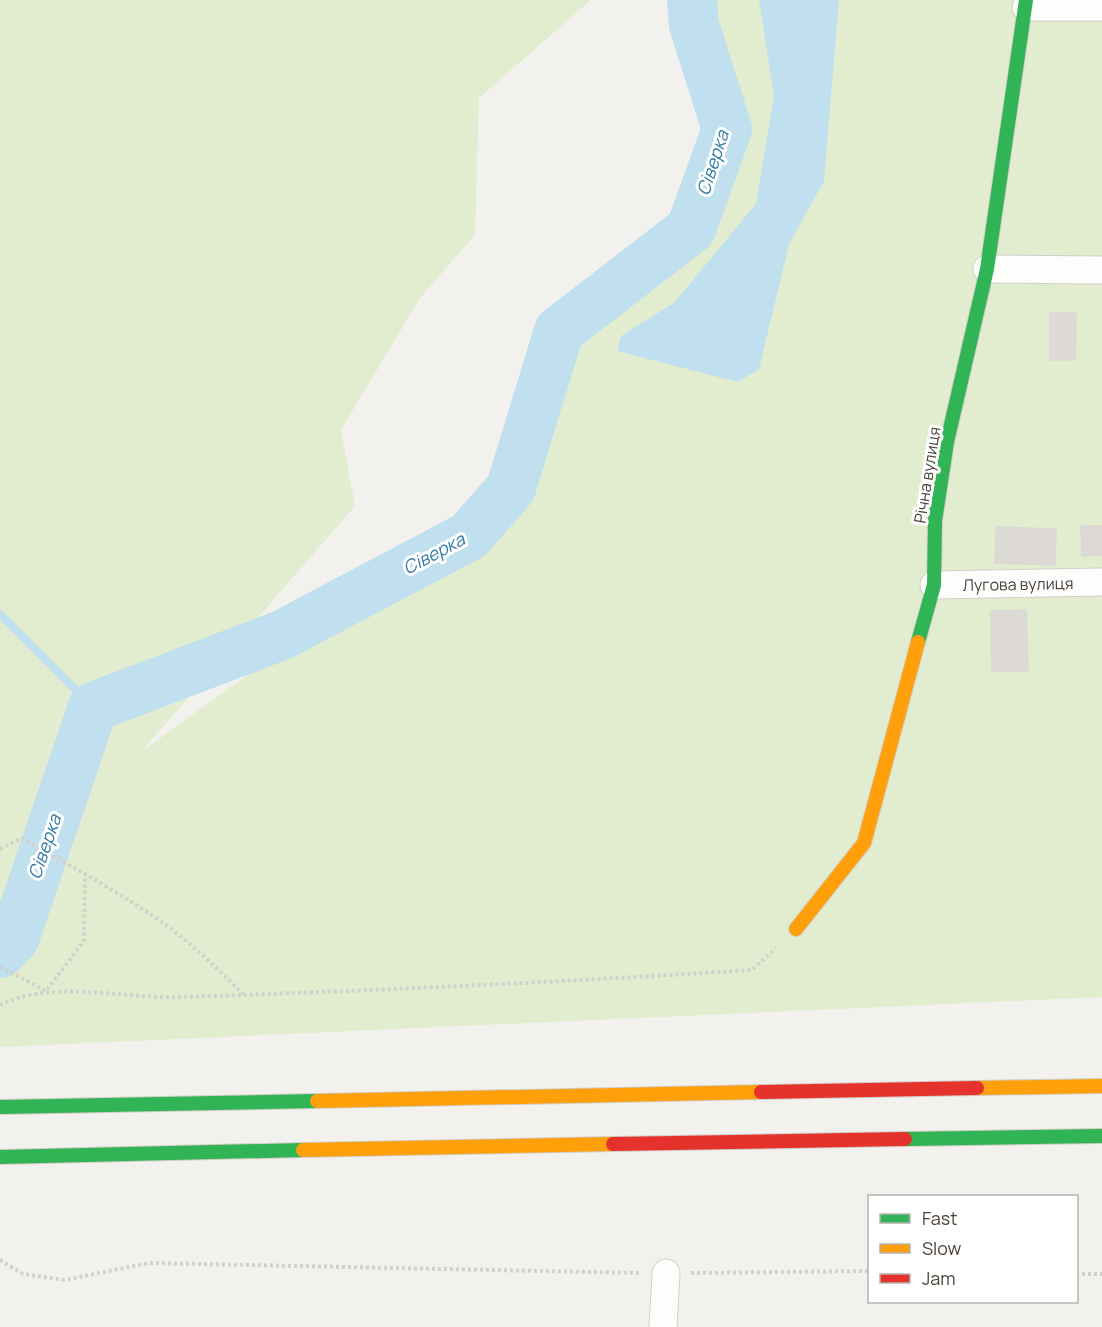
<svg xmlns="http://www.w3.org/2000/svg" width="1102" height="1327" font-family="Manrope,sans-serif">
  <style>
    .green { fill: #e2eccf }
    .water { fill: #c0dfef }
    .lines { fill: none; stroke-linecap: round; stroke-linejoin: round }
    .stream { stroke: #c0dfef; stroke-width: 8 }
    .river { stroke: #c0dfef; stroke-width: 50 }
    .building { fill: #dddad6; stroke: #dbd8d4; stroke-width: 1.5 }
    .street-casing { stroke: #d1cfcb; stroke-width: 29 }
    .fast-casing { stroke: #d2cec5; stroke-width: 16 }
    .slow-casing { stroke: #d2cec5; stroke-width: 16 }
    .jam-casing { stroke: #d2cec5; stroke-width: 16 }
    .path { stroke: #d3d1cc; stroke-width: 4; stroke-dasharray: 3 3; stroke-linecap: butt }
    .street { stroke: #fdfdfc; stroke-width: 27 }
    .fast { stroke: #30b455; stroke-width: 14 }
    .slow { stroke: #ff9f0a; stroke-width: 14 }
    .jam { stroke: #e5322d; stroke-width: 14 }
    .labels { text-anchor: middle; stroke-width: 6; stroke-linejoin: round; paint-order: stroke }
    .street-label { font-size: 16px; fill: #4a4239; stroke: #fff }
    .water-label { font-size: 18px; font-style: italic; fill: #307aa5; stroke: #fff }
  </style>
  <rect width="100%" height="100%" fill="#f3f1ee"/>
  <path class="green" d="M 0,0 L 591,0 L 479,98 L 475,235 L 420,298 L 341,430 L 355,506 L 141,752 L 253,671 L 457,563 L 521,499 L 575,346 L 706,235 L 749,137 L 711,0 L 1102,0 L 1102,997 L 0,1047 Z"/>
  <path class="water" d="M 759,0 L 839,0 L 824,181 L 789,244 L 759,369 L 738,382 L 617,351 L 621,336 L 674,303 L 756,204 L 774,95 Z"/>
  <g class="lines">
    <path class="stream" d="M 0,614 L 93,707"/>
    <path class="river" d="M 0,953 L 14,939 L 93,707 L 282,635 L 469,536 L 511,488 L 559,331 L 691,229 L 727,129 L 694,25 L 692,0"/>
  </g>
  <path class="building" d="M 1050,313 L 1076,313 L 1075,360 L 1050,360 Z
    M 1081,526 L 1102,526 L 1102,555 L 1082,556 Z
    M 996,527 L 1056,529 L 1055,565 L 995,563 Z
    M 1026,610 L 1028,671 L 992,671 L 991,611 Z"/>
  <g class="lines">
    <g class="street-casing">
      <path id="street" d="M 1026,7 L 1102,7
        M 987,269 L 1102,270
        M 934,585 L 1102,582
        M 663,1327 L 666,1273"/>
    </g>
    <g class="fast-casing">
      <path id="fast" d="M 918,642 L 934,585 L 935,521 L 947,442 L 987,269 L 1026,0
        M 0,1107 L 317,1101
        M 905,1139 L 1102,1136
        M 0,1157 L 303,1150"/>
    </g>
    <g class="slow-casing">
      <path id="slow" d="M 796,929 L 864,843 L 918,642
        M 977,1088 L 1102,1086
        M 317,1101 L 761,1092
        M 303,1150 L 613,1144"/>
    </g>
    <g class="jam-casing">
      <path id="jam" d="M 761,1092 L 977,1088
        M 613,1144 L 905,1139"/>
    </g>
    <path class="path" d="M 0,849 L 22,838 C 67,864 113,889 156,918 C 188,940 216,967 243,994
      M 0,967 L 46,991 L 84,941 L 85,876
      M 0,1005 C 53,979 122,999 180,997 C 370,991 561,982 752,970 L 776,948
      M 0,1260 L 23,1274 L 65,1280 L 149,1263 L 641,1273
      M 691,1273 L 870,1271
      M 1076,1274 L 1102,1274"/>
    <use href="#street" class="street"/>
    <use href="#fast" class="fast"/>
    <use href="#slow" class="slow"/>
    <use href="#jam" class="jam"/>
  </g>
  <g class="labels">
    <g class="street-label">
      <text transform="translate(927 475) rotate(-81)" y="6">Річна вулиця</text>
      <text transform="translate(1018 584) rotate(-1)" y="6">Лугова вулиця</text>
    </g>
    <g class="water-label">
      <text transform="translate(713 163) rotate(-72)" y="6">Сіверка</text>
      <text transform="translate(434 554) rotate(-28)" y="6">Сіверка</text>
      <text transform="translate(45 847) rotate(-71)" y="6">Сіверка</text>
    </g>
  </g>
  <rect x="868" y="1195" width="210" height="108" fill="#ffffff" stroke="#b7b3b0" stroke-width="1.5"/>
  <rect x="880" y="1214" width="30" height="9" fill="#30b455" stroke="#b7b3b0" stroke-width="1.5"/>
  <text x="922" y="1225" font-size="18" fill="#4a4239">Fast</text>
  <rect x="880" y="1244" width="30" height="9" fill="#ff9f0a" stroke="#b7b3b0" stroke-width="1.5"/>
  <text x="922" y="1255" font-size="18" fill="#4a4239">Slow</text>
  <rect x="880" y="1274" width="30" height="9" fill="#e5322d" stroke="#b7b3b0" stroke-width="1.5"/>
  <text x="922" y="1285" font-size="18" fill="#4a4239">Jam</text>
</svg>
